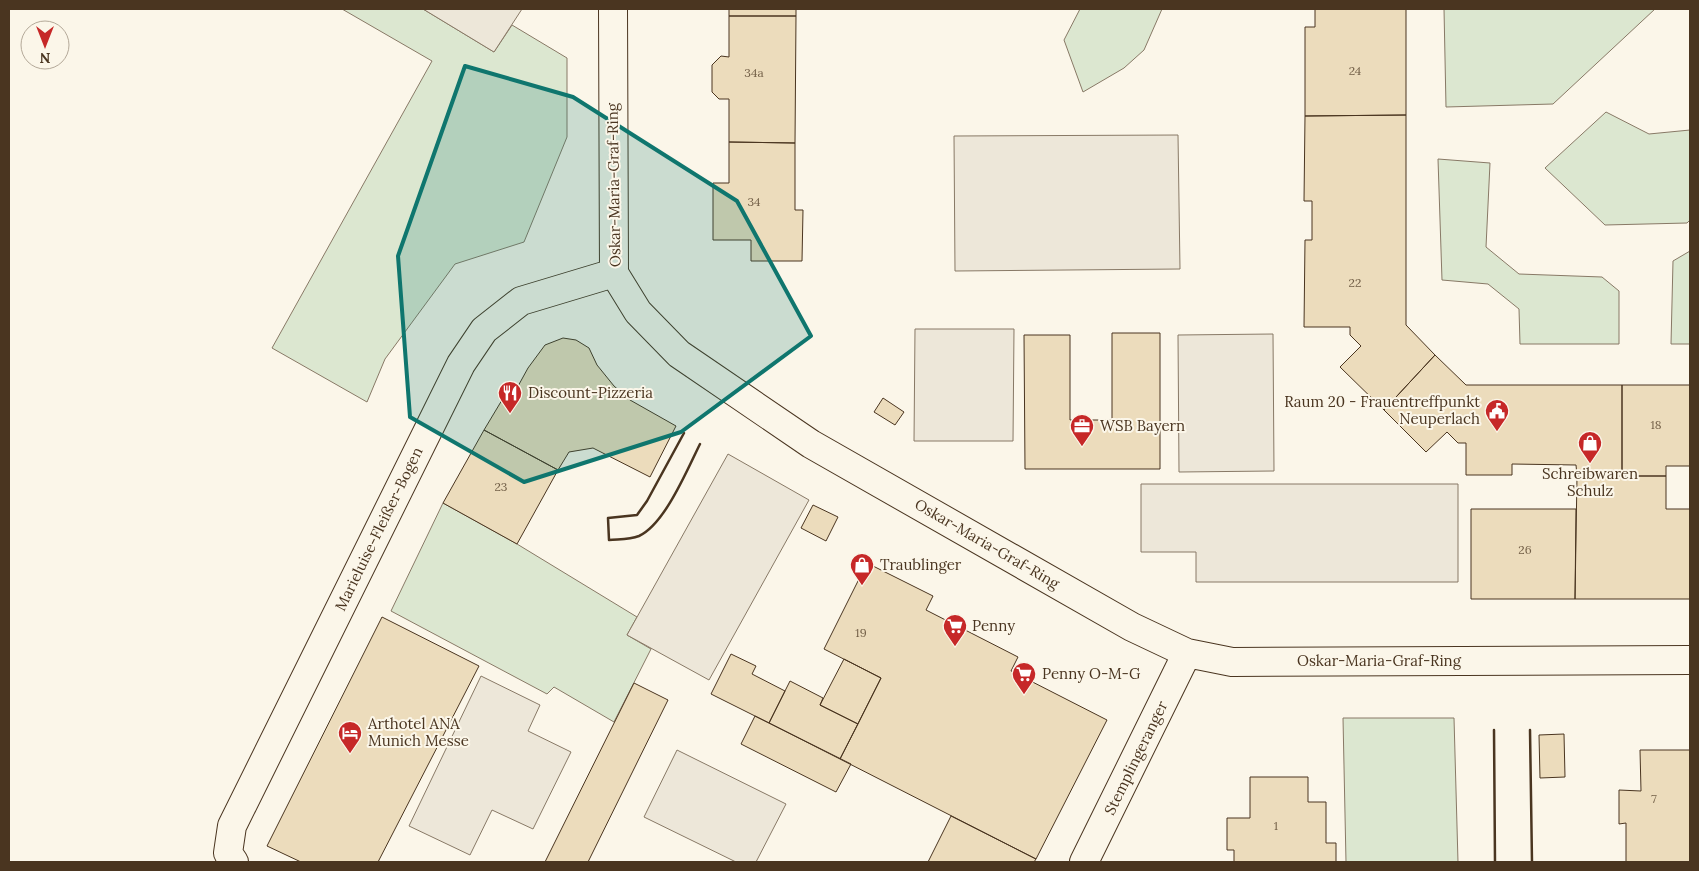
<svg xmlns="http://www.w3.org/2000/svg" width="1699" height="871" font-family="Lora,serif">
  <style>
    .green { fill: #dce7d0; stroke: #887966 }
    .parking { fill: #ede7d9; stroke: #887966 }
    .building { fill: #ecdcbc; stroke: #4a3520 }
    .lines { fill: none; stroke-linecap: round; stroke-linejoin: round }
    .minor-casing { stroke: #4a3520; stroke-width: 30 }
    .minor { stroke: #fbf6e9; stroke-width: 28 }
    .wall { stroke: #4a3520; stroke-width: 2.5 }
    .marked { fill: #0f766e; fill-opacity: 0.2; stroke: #0f766e; stroke-width: 4; stroke-linejoin: round }
    .labels { text-anchor: middle; stroke-width: 4; stroke-linejoin: round; paint-order: stroke }
    .number-label { font-size: 12px; fill: #725f47 }
    .street-label { font-size: 15px; fill: #4a3520; stroke: #fbf6e9 }
    .poi-label { font-size: 15px; fill: #4a3520; stroke: #fbf6e9; text-anchor: start }
  </style>
  <rect width="100%" height="100%" fill="#fbf6e9"/>
  <path class="green" d="M 342,9 L 423,9 L 494,52 L 512,25 L 567,58 L 567,137 L 524,242 L 455,264 L 385,359 L 367,402 L 272,348 L 432,61 Z
    M 1080,9 L 1162,9 L 1144,50 L 1124,68 L 1083,92 L 1064,40 Z
    M 1444,9 L 1655,9 L 1553,104 L 1446,107 Z
    M 1606,112 L 1649,134 L 1690,130 L 1690,220 L 1687,223 L 1605,225 L 1545,168 Z
    M 1438,159 L 1490,163 L 1486,247 L 1519,274 L 1602,277 L 1619,291 L 1619,344 L 1520,344 L 1519,309 L 1488,284 L 1442,280 Z
    M 1690,251 L 1690,344 L 1671,344 L 1673,261 Z
    M 443,503 L 517,544 L 637,617 L 627,635 L 651,649 L 614,722 L 554,687 L 547,694 L 391,611 Z
    M 1343,718 L 1454,718 L 1458,862 L 1346,862 Z"/>
  <path class="parking" d="M 423,9 L 522,9 L 494,52 Z
    M 1178,135 L 1180,269 L 955,271 L 954,136 Z
    M 915,329 L 1014,329 L 1013,441 L 914,441 Z
    M 1273,334 L 1274,471 L 1179,472 L 1178,335 Z
    M 728,454 L 809,500 L 709,680 L 627,635 Z
    M 1141,484 L 1458,484 L 1458,582 L 1196,582 L 1196,552 L 1141,552 Z
    M 481,676 L 540,705 L 528,731 L 571,752 L 533,829 L 492,810 L 470,855 L 409,826 Z
    M 677,750 L 786,804 L 756,862 L 736,862 L 644,817 Z"/>
  <path class="building" d="M 729,9 L 796,9 L 796,16 L 729,16 Z
    M 1315,9 L 1406,9 L 1406,115 L 1305,116 L 1305,27 L 1315,27 Z
    M 729,16 L 796,16 L 795,143 L 729,142 L 729,99 L 719,99 L 712,92 L 712,65 L 721,56 L 729,57 Z
    M 1406,115 L 1406,325 L 1435,355 L 1384,410 L 1340,367 L 1361,346 L 1350,335 L 1350,327 L 1304,327 L 1305,240 L 1312,240 L 1312,201 L 1304,201 L 1305,116 Z
    M 729,142 L 795,143 L 795,210 L 803,210 L 802,261 L 751,261 L 751,240 L 713,240 L 713,183 L 729,183 Z
    M 1112,333 L 1160,333 L 1160,469 L 1025,469 L 1024,335 L 1070,335 L 1070,420 L 1112,420 Z
    M 563,338 L 576,340 L 589,348 L 597,365 L 614,386 L 630,400 L 676,426 L 650,477 L 593,448 L 569,452 L 558,470 L 484,430 L 511,385 L 517,388 L 528,368 L 545,345 Z
    M 1435,355 L 1466,385 L 1622,385 L 1622,476 L 1577,476 L 1576,465 L 1512,464 L 1512,475 L 1466,475 L 1466,443 L 1458,443 L 1447,432 L 1426,452 L 1384,410 Z
    M 1622,385 L 1690,385 L 1690,466 L 1666,466 L 1666,476 L 1622,476 Z
    M 883,398 L 904,412 L 895,425 L 874,412 Z
    M 484,430 L 558,470 L 517,544 L 443,503 Z
    M 1577,476 L 1666,476 L 1666,509 L 1690,509 L 1690,599 L 1575,599 Z
    M 813,505 L 838,517 L 826,541 L 801,528 Z
    M 1471,509 L 1576,509 L 1575,599 L 1471,599 Z
    M 867,563 L 933,596 L 926,610 L 1018,657 L 1011,671 L 1107,720 L 1036,859 L 840,759 L 881,678 L 824,649 Z
    M 382,617 L 479,666 L 378,862 L 301,862 L 267,846 Z
    M 731,654 L 756,666 L 752,674 L 785,691 L 769,723 L 711,694 Z
    M 844,659 L 881,678 L 858,724 L 820,705 Z
    M 790,681 L 823,698 L 820,705 L 858,724 L 840,759 L 769,723 Z
    M 634,683 L 668,700 L 588,862 L 545,862 Z
    M 755,716 L 851,764 L 836,792 L 741,744 Z
    M 1564,734 L 1565,777 L 1540,778 L 1539,735 Z
    M 1640,750 L 1690,750 L 1690,862 L 1626,862 L 1626,823 L 1619,824 L 1619,790 L 1641,791 Z
    M 1250,777 L 1308,777 L 1308,802 L 1326,802 L 1326,843 L 1336,843 L 1336,862 L 1234,862 L 1234,850 L 1227,850 L 1227,818 L 1250,818 Z
    M 951,816 L 1036,859 L 1034,862 L 928,862 Z"/>
  <g class="lines">
    <g class="minor-casing">
      <path id="minor" d="M 613,9 L 614,273 L 638,312 L 679,354 L 811,444 L 1132,627 L 1187,653 L 1232,662 L 1690,660
        M 234,862 L 228,853 L 232,826 L 461,364 L 484,330 L 521,301 L 614,273
        M 1084,862 L 1187,653"/>
    </g>
    <use href="#minor" class="minor"/>
    <path class="wall" d="M 684,433 L 647,501 L 637,515 L 608,518 L 609,540 C 619,539 629,540 639,536 C 665,524 687,470 700,444
      M 1494,730 L 1495,862
      M 1530,730 L 1532,862"/>
  </g>
  <path class="marked" d="M 465,66 L 573,97 L 737,201 L 811,336 L 681,432 L 524,482 L 410,417 L 398,256 Z"/>
  <defs>
    <g id="restaurant-pin" transform="scale(1.25)"><path d="M0 17L-7.5 6A9.5 9.5 0 1 1 7.5 6Z" fill="#c62828" stroke="#fbf6e9"/><path d="M-5-6h1v4h1v-4h1v4h1v-4h1v5L-1.5 .5V6h-2V.5L-5-1ZM5-6V6H3V1.5H1.5Q1.5-4 5-6Z" fill="#fff"/></g>
    <g id="civic-pin" transform="scale(1.25)"><path d="M0 17L-7.5 6A9.5 9.5 0 1 1 7.5 6Z" fill="#c62828" stroke="#fbf6e9"/><path d="M-.6-6.5H3V-4.5H.6V-3L4-1V1h2V6H-6V1h2V-1L-.6-3ZM-1.2 2.5V6h2.4V2.5Z" fill="#fff"/></g>
    <g id="office-pin" transform="scale(1.25)"><path d="M0 17L-7.5 6A9.5 9.5 0 1 1 7.5 6Z" fill="#c62828" stroke="#fbf6e9"/><path d="M-6-3h4V-5.5h4V-3h4V5H-6ZM-1-4.5V-3h2v-1.5ZM-6 0V1H6V0Z" fill="#fff"/></g>
    <g id="shop-pin" transform="scale(1.25)"><path d="M0 17L-7.5 6A9.5 9.5 0 1 1 7.5 6Z" fill="#c62828" stroke="#fbf6e9"/><path d="M-5-2.5h2.3a2.7 3.5 0 0 1 5.4 0H5L5.5 6h-11ZM-1.5-2.5h3a1.5 2.3 0 0 0-3 0Z" fill="#fff"/></g>
    <g id="supermarket-pin" transform="scale(1.25)"><path d="M0 17L-7.5 6A9.5 9.5 0 1 1 7.5 6Z" fill="#c62828" stroke="#fbf6e9"/><path d="M-6-5.5h2.5l.6 2H6L4.5 2H-2.5L-4.4-4H-6ZM-1.5 3.2a1.3 1.3 0 1 0 .1 0ZM3 3.2a1.3 1.3 0 1 0 .1 0Z" fill="#fff"/></g>
    <g id="hotel-pin" transform="scale(1.25)"><path d="M0 17L-7.5 6A9.5 9.5 0 1 1 7.5 6Z" fill="#c62828" stroke="#fbf6e9"/><path d="M-6-4.5h1.5V1H6V5H4.5V3h-9V5H-6ZM-4 0a1.8 1.8 0 1 1 3.6 0ZM.5 0V-2.5h3Q6-2.5 6 0Z" fill="#fff"/></g>
  </defs>
  <g fill-rule="evenodd">
    <use href="#restaurant-pin" x="510" y="393"/>
    <use href="#civic-pin" x="1497" y="411"/>
    <use href="#office-pin" x="1082" y="426"/>
    <use href="#shop-pin" x="1590" y="443"/>
    <use href="#shop-pin" x="862" y="565"/>
    <use href="#supermarket-pin" x="955" y="626"/>
    <use href="#supermarket-pin" x="1024" y="674"/>
    <use href="#hotel-pin" x="350" y="733"/>
  </g>
  <g class="labels">
    <g class="number-label">
      <text x="1355" y="75">24</text>
      <text x="754" y="77">34a</text>
      <text x="754" y="206">34</text>
      <text x="1355" y="287">22</text>
      <text x="1656" y="429">18</text>
      <text x="501" y="491">23</text>
      <text x="1525" y="554">26</text>
      <text x="861" y="637">19</text>
      <text x="1654" y="803">7</text>
      <text x="1276" y="830">1</text>
    </g>
    <g class="street-label">
      <text transform="translate(614 185) rotate(-91)" y="5">Oskar-Maria-Graf-Ring</text>
      <text transform="translate(379 529) rotate(-64)" y="5">Marieluise-Fleißer-Bogen</text>
      <text transform="translate(987 544) rotate(30)" y="5">Oskar-Maria-Graf-Ring</text>
      <text x="1379" y="666">Oskar-Maria-Graf-Ring</text>
      <text transform="translate(1136 758) rotate(-64)" y="5">Stemplingeranger</text>
    </g>
    <g class="poi-label">
      <text x="528" y="398">Discount-Pizzeria</text>
      <text x="1480" y="407" text-anchor="end">Raum 20 - Frauentreffpunkt<tspan x="1480" dy="17">Neuperlach</tspan></text>
      <text x="1100" y="431">WSB Bayern</text>
      <text x="1590" y="479" text-anchor="middle">Schreibwaren<tspan x="1590" dy="17">Schulz</tspan></text>
      <text x="880" y="570">Traublinger</text>
      <text x="972" y="631">Penny</text>
      <text x="1042" y="679">Penny O-M-G</text>
      <text x="368" y="729">Arthotel ANA<tspan x="368" dy="17">Munich Messe</tspan></text>
    </g>
  </g>
  <rect width="1699" height="871" fill="none" stroke="#4a3520" stroke-width="20"/>
  <g transform="translate(45 45) rotate(180)"><circle r="24" fill="#fbf6e9" stroke="#b4a999"/>
  <path d="M0-4L9 19L0 12L-9 19Z" fill="#c62828"/>
  <text y="-8" font-size="14" font-weight="bold" text-anchor="middle" fill="#4a3520">N</text>
  </g>
</svg>
